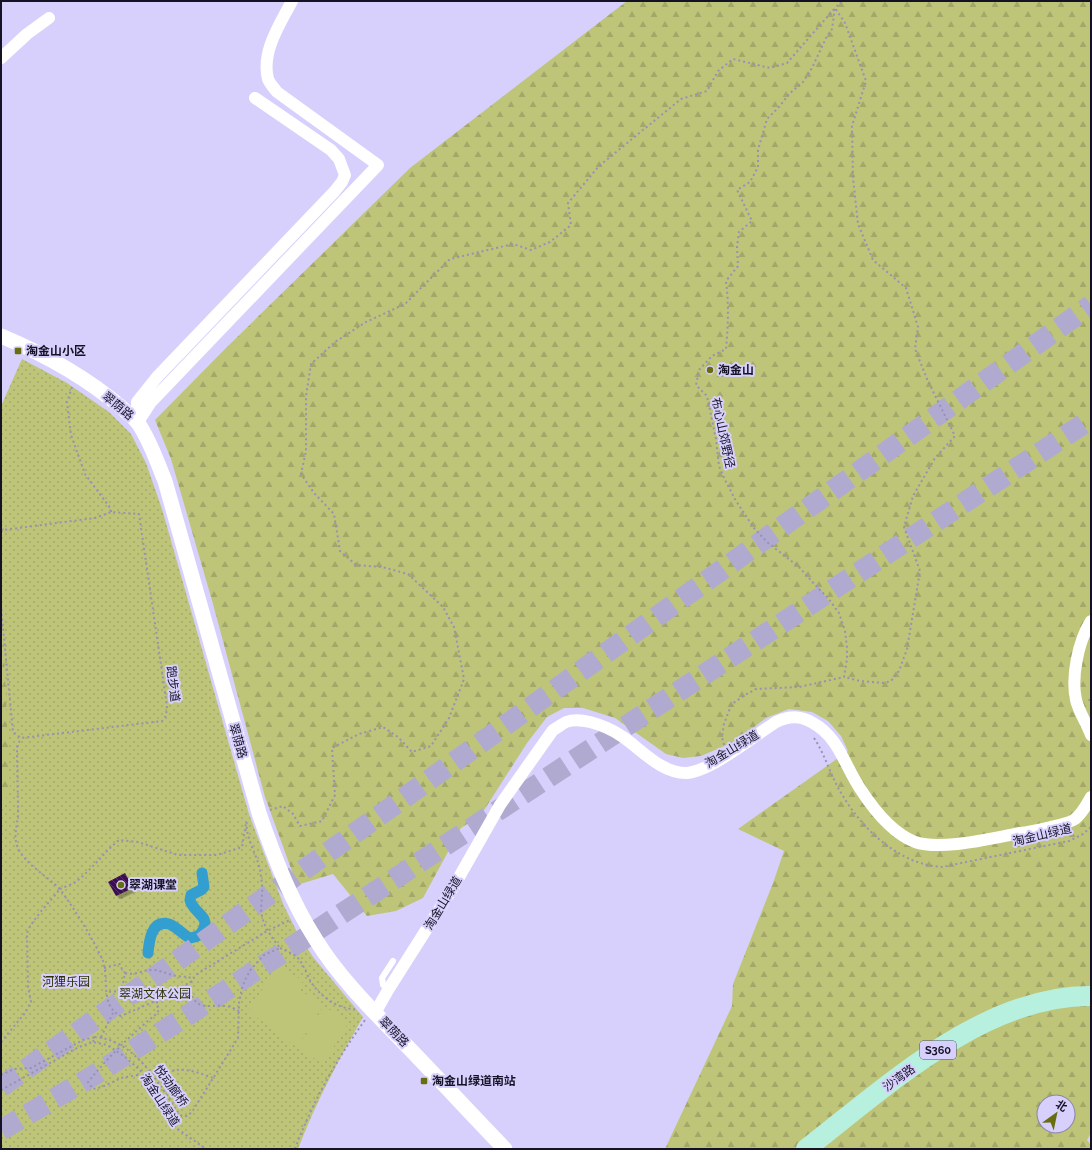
<svg xmlns="http://www.w3.org/2000/svg" width="1092" height="1150" font-family="Raleway,'Noto Sans SC',sans-serif">
  <style>
    .grass { fill: url(#grass-dots) }
    .forest { fill: url(#forest-firs); fill-rule: evenodd }
    .garden { fill: #bec579 }
    .lines { fill: none; stroke-linecap: round; stroke-linejoin: round }
    .canal { stroke: #339fd0; stroke-width: 11 }
    .building { fill: url(#building-back-hatch); filter: url(#shadow) }
    .trunk-tunnel { stroke: #b0aad1; stroke-width: 21; stroke-dasharray: 21 10; stroke-linecap: butt }
    .path { stroke: #9791b4; stroke-width: 2; stroke-dasharray: 2 3; stroke-linecap: butt }
    .service { stroke: #fff; stroke-width: 6 }
    .minor { stroke: #fff; stroke-width: 12 }
    .tertiary { stroke: #fff; stroke-width: 15 }
    .primary { stroke: #b8f0df; stroke-width: 20 }
    .poi-dot { fill: #686d11; stroke: #d7d0fc; stroke-width: 1.5 }
    .labels { text-anchor: middle; stroke-width: 4; stroke-linejoin: round; paint-order: stroke }
    .shield { fill: #d7d0fc; stroke: #504b66; stroke-width: 1 }
    .shield-label { font-size: 11px; font-weight: bold; fill: #161225 }
    .poi-label { font-size: 12px; font-weight: bold; fill: #161225; stroke: #d7d0fc; text-anchor: start }
    .street-label { font-size: 12px; fill: #161225; stroke: #d7d0fc }
    .park-label { font-size: 12px; fill: #2e3007; stroke: #d7d0fc }
  </style>
  <defs>
    <pattern id="grass-dots" width="8" height="8" patternUnits="userSpaceOnUse"><rect width="8" height="8" fill="#bec579"/><path d="M2 2h.1M6 6h.1" fill="none" stroke="#a3a868" stroke-width="1.8" stroke-linecap="round"/></pattern>
    <pattern id="forest-firs" width="22" height="20" patternUnits="userSpaceOnUse"><rect width="22" height="20" fill="#bec579"/><path d="M5 1l3.5 6h-7zM16 11l3.5 6h-7z" fill="#a3a868"/></pattern>
    <pattern id="building-back-hatch" width="6" height="6" patternUnits="userSpaceOnUse"><rect width="6" height="6" fill="#3d0e52"/><path d="M-1 5l2 2M0 0l6 6M5-1l2 2" fill="none" stroke="#563068"/></pattern>
    <filter id="shadow"><feDropShadow dx="3.5" dy="3.5" stdDeviation="0" flood-color="#0004"/></filter>
  </defs>
  <rect width="100%" height="100%" fill="#d7d0fc"/>
  <path class="grass" d="M 22,359 L 67,383 L 109,412 L 131,434 L 146,463 L 162,509 L 249,814 L 284,906 L 297,932 L 313,957 L 363,1017 C 338,1061 316,1102 298,1149 L 1,1149 L 1,406 Z"/>
  <path class="forest" d="M 627,1 L 1091,1 L 1091,1133 L 1087,1140 L 1091,1145 L 1091,1149 L 665,1149 L 732,1006 L 733,984 L 773,883 L 784,851 L 738,829 L 848,751 L 841,736 L 828,721 L 812,712 L 789,709 L 766,718 L 736,741 L 701,756 L 683,758 L 666,754 L 615,718 L 583,708 L 564,708 L 547,717 L 527,743 L 481,815 L 461,828 L 423,898 L 396,911 L 367,916 L 333,874 L 297,885 L 265,797 L 213,604 L 171,459 L 155,420 L 226,348 L 410,168 ZM 1044,1102 L 1068,1102 L 1068,1126 L 1044,1126 Z
    M 1,581 L 10,792 L 1,807 Z"/>
  <path class="garden" d="M 278,965 L 303,981 L 273,1028 L 248,1012 Z
    M 298,989 L 323,1005 L 297,1047 L 271,1031 Z
    M 324,1006 L 349,1022 L 323,1064 L 298,1048 Z"/>
  <g class="lines">
    <path class="canal" d="M 148,953 C 149,942 151,919 169,924 C 176,926 183,935 190,938 C 196,937 200,936 203,930 C 211,916 193,913 190,900 L 191,895 L 201,890 L 204,887 L 202,873"/>
  </g>
  <path class="building" d="M 125,873 L 133,888 L 116,896 L 108,882 Z"/>
  <g class="lines">
    <path class="trunk-tunnel" d="M 1,1087 L 1091,305
      M 1,1130 L 91,1077 L 205,1004 L 1091,419"/>
    <path class="path" d="M 72,387 L 67,402 L 71,435 L 85,474 L 111,509 L 111,512
      M 1,524 L 3,530
      M 1,532 L 3,530 L 95,518 L 111,512 L 139,514 L 167,706 L 166,716 L 162,721 L 21,738 L 13,732 L 1,607
      M 1089,699 L 1091,705
      M 814,738 C 826,756 831,778 843,796 C 860,825 890,855 924,864 C 929,866 936,866 942,867 L 1069,841 L 1083,834 L 1091,827
      M 724,745 L 722,737 L 724,724 L 728,713 L 732,704 L 745,695 L 756,689 L 799,687 L 844,677 L 847,659 L 847,648 L 845,631 L 839,613 L 828,598 L 817,587 L 799,567 L 767,542 L 754,528 L 736,501 L 725,480 L 719,466 L 716,439 L 707,396 L 696,385 L 699,370 L 712,356 L 726,349 C 728,326 729,304 726,281 L 738,266 L 737,247 L 739,232 L 752,221 L 737,190 L 750,182 L 758,167 L 758,150 L 767,119 L 779,107 L 789,94 L 803,82 L 812,68 L 826,38 L 832,29 L 835,8 L 842,1
      M 270,810 L 283,806 L 293,814 L 300,826 L 322,821 L 335,795 L 332,748 L 359,734 L 383,727 L 398,737 L 412,752 L 431,746 L 449,718 L 464,679 L 454,627 L 443,607 L 408,574 L 382,567 L 356,565 L 340,551 L 334,514 L 314,493 L 301,474 L 306,451 L 306,396 L 311,364 L 335,342 L 366,322 L 405,304 L 450,259 L 513,244 L 531,250 L 550,242 L 571,225 L 568,203 L 599,166 L 681,99 L 707,91 L 718,71 L 733,59 L 770,68 L 787,63 L 835,8 L 845,23 L 866,81 L 852,126 L 853,178 L 858,224 L 873,260 L 906,288 L 918,327 L 915,349 L 927,379 L 955,436 L 935,458 L 913,496 L 904,527 L 920,571 L 907,649 L 899,671 L 891,681 L 884,683 L 860,681 L 844,677
      M 280,948 C 287,951 294,954 299,959 C 304,966 307,975 311,982 C 319,995 339,1010 355,1009
      M 104,968 L 120,964 L 122,969 L 125,973 L 122,989 L 120,991 L 107,992
      M 125,973 C 138,976 143,969 153,970 C 161,970 169,975 177,976 C 183,977 188,976 193,979
      M 192,981 L 156,1003 L 153,1002 L 121,1016 C 100,1007 109,979 103,961 C 100,954 96,947 93,941 C 83,923 72,906 60,889 C 64,887 70,885 74,883 C 91,871 103,853 119,840 L 138,842 L 178,855 L 217,855 L 242,847 L 246,823
      M 239,1011 C 235,1009 230,1006 225,1006 C 211,1004 195,1012 191,991 C 190,984 192,979 197,974 L 267,931 L 290,920
      M 101,1037 L 113,1013
      M 1,1042 L 25,1013 L 31,1002 L 28,987 L 27,933 C 32,919 50,902 60,889 C 48,877 24,863 18,848 C 13,837 17,827 18,815 C 18,793 17,770 17,747 L 21,738
      M 93,1042 L 95,1037 C 134,1040 158,1082 177,1111 L 182,1116 L 187,1116 L 192,1112 L 238,1038 L 239,1003 L 242,988 L 246,978 L 251,969 L 264,955 L 280,948 C 272,938 265,929 262,916 C 260,909 262,902 262,895 C 263,887 261,877 260,870 C 257,854 244,836 247,819
      M 1,1075 L 14,1069 L 31,1068 L 83,1040 L 95,1037
      M 138,1075 L 121,1078 L 102,1087 L 93,1089 L 88,1082 C 108,1057 131,1035 155,1015 L 159,1010 L 156,1003
      M 1,1090 L 79,1047 L 93,1042 L 107,1045 L 124,1056 L 140,1070 L 156,1092 L 173,1124 L 179,1130 L 206,1149
      M 177,1101 L 162,1079 L 163,1076 C 178,1064 197,1072 213,1078
      M 295,1149 C 313,1101 335,1062 365,1020"/>
    <path class="service" d="M 388,990 L 383,985 L 382,978 L 393,961"/>
    <path class="minor" d="M 1,58 L 27,34 L 49,18
      M 138,422 L 151,402 L 378,165 L 277,92 C 274,88 270,84 268,79 C 261,52 280,24 292,1
      M 138,422 L 137,402 L 157,377 L 334,192 L 342,182 L 345,175 L 339,159 L 331,150 L 255,98
      M 1091,621 C 1078,642 1071,677 1076,700 C 1079,712 1087,724 1091,735
      M 375,1013 L 388,990 L 454,886 L 500,805 L 553,730 C 557,728 562,724 566,722 C 574,719 582,720 590,722 C 602,725 613,730 623,737 C 642,750 661,773 686,773 C 710,772 754,736 776,722 C 789,716 800,715 813,723 C 839,737 845,767 861,790 C 874,810 892,833 915,842 C 941,851 992,838 1020,833 C 1029,832 1069,824 1075,819 C 1082,814 1087,804 1091,797"/>
    <path class="tertiary" d="M 1,336 C 44,354 87,378 122,408 C 127,413 134,417 138,423 C 150,440 157,462 165,481 L 259,813 C 274,857 291,901 316,940 C 340,979 375,1013 407,1046 C 440,1080 472,1115 505,1149"/>
    <path class="primary" d="M 806,1149 C 886,1087 984,995 1091,996"/>
  </g>
  <g class="poi-dot">
    <rect x="14" y="347" width="8" height="8" rx="2"/>
    <circle cx="710" cy="370" r="4"/>
    <circle cx="121" cy="885" r="4"/>
    <rect x="420" y="1077" width="8" height="8" rx="2"/>
  </g>
  <g class="labels">
    <rect class="shield" x="920" y="1041" width="36" height="18" rx="3"/>
    <g class="shield-label">
      <text x="938" y="1054">S360</text>
    </g>
    <g class="poi-label">
      <text x="26" y="355">淘金山小区</text>
      <text x="718" y="374">淘金山</text>
      <text x="129" y="889">翠湖课堂</text>
      <text x="432" y="1085">淘金山绿道南站</text>
    </g>
    <g class="street-label">
      <text transform="translate(118 406) rotate(39)" y="4">翠荫路</text>
      <text transform="translate(723 433) rotate(78)" y="4">布心山郊野径</text>
      <text transform="translate(173 684) rotate(83)" y="4">跑步道</text>
      <text transform="translate(238 741) rotate(74)" y="4">翠荫路</text>
      <text transform="translate(732 749) rotate(-31)" y="4">淘金山绿道</text>
      <text transform="translate(1042 835) rotate(-13)" y="4">淘金山绿道</text>
      <text transform="translate(443 903) rotate(-59)" y="4">淘金山绿道</text>
      <text transform="translate(394 1032) rotate(46)" y="4">翠荫路</text>
      <text transform="translate(899 1078) rotate(-36)" y="4">沙湾路</text>
      <text transform="translate(171 1086) rotate(54)" y="4">悦动廊桥</text>
      <text transform="translate(160 1100) rotate(57)" y="4">淘金山绿道</text>
    </g>
    <g class="park-label">
      <text x="66" y="986">河狸乐园</text>
      <text x="155" y="998">翠湖文体公园</text>
    </g>
  </g>
  <rect width="1092" height="1150" fill="none" stroke="#161225" stroke-width="4"/>
  <g transform="translate(1056 1114) rotate(33)"><circle r="19" fill="#d7d0fc" stroke="#8a84a6"/>
  <path d="M0-3L7 15L0 10L-7 15Z" fill="#686d11"/>
  <text y="-6" font-size="11" font-weight="bold" text-anchor="middle" fill="#161225">北</text>
  </g>
</svg>
